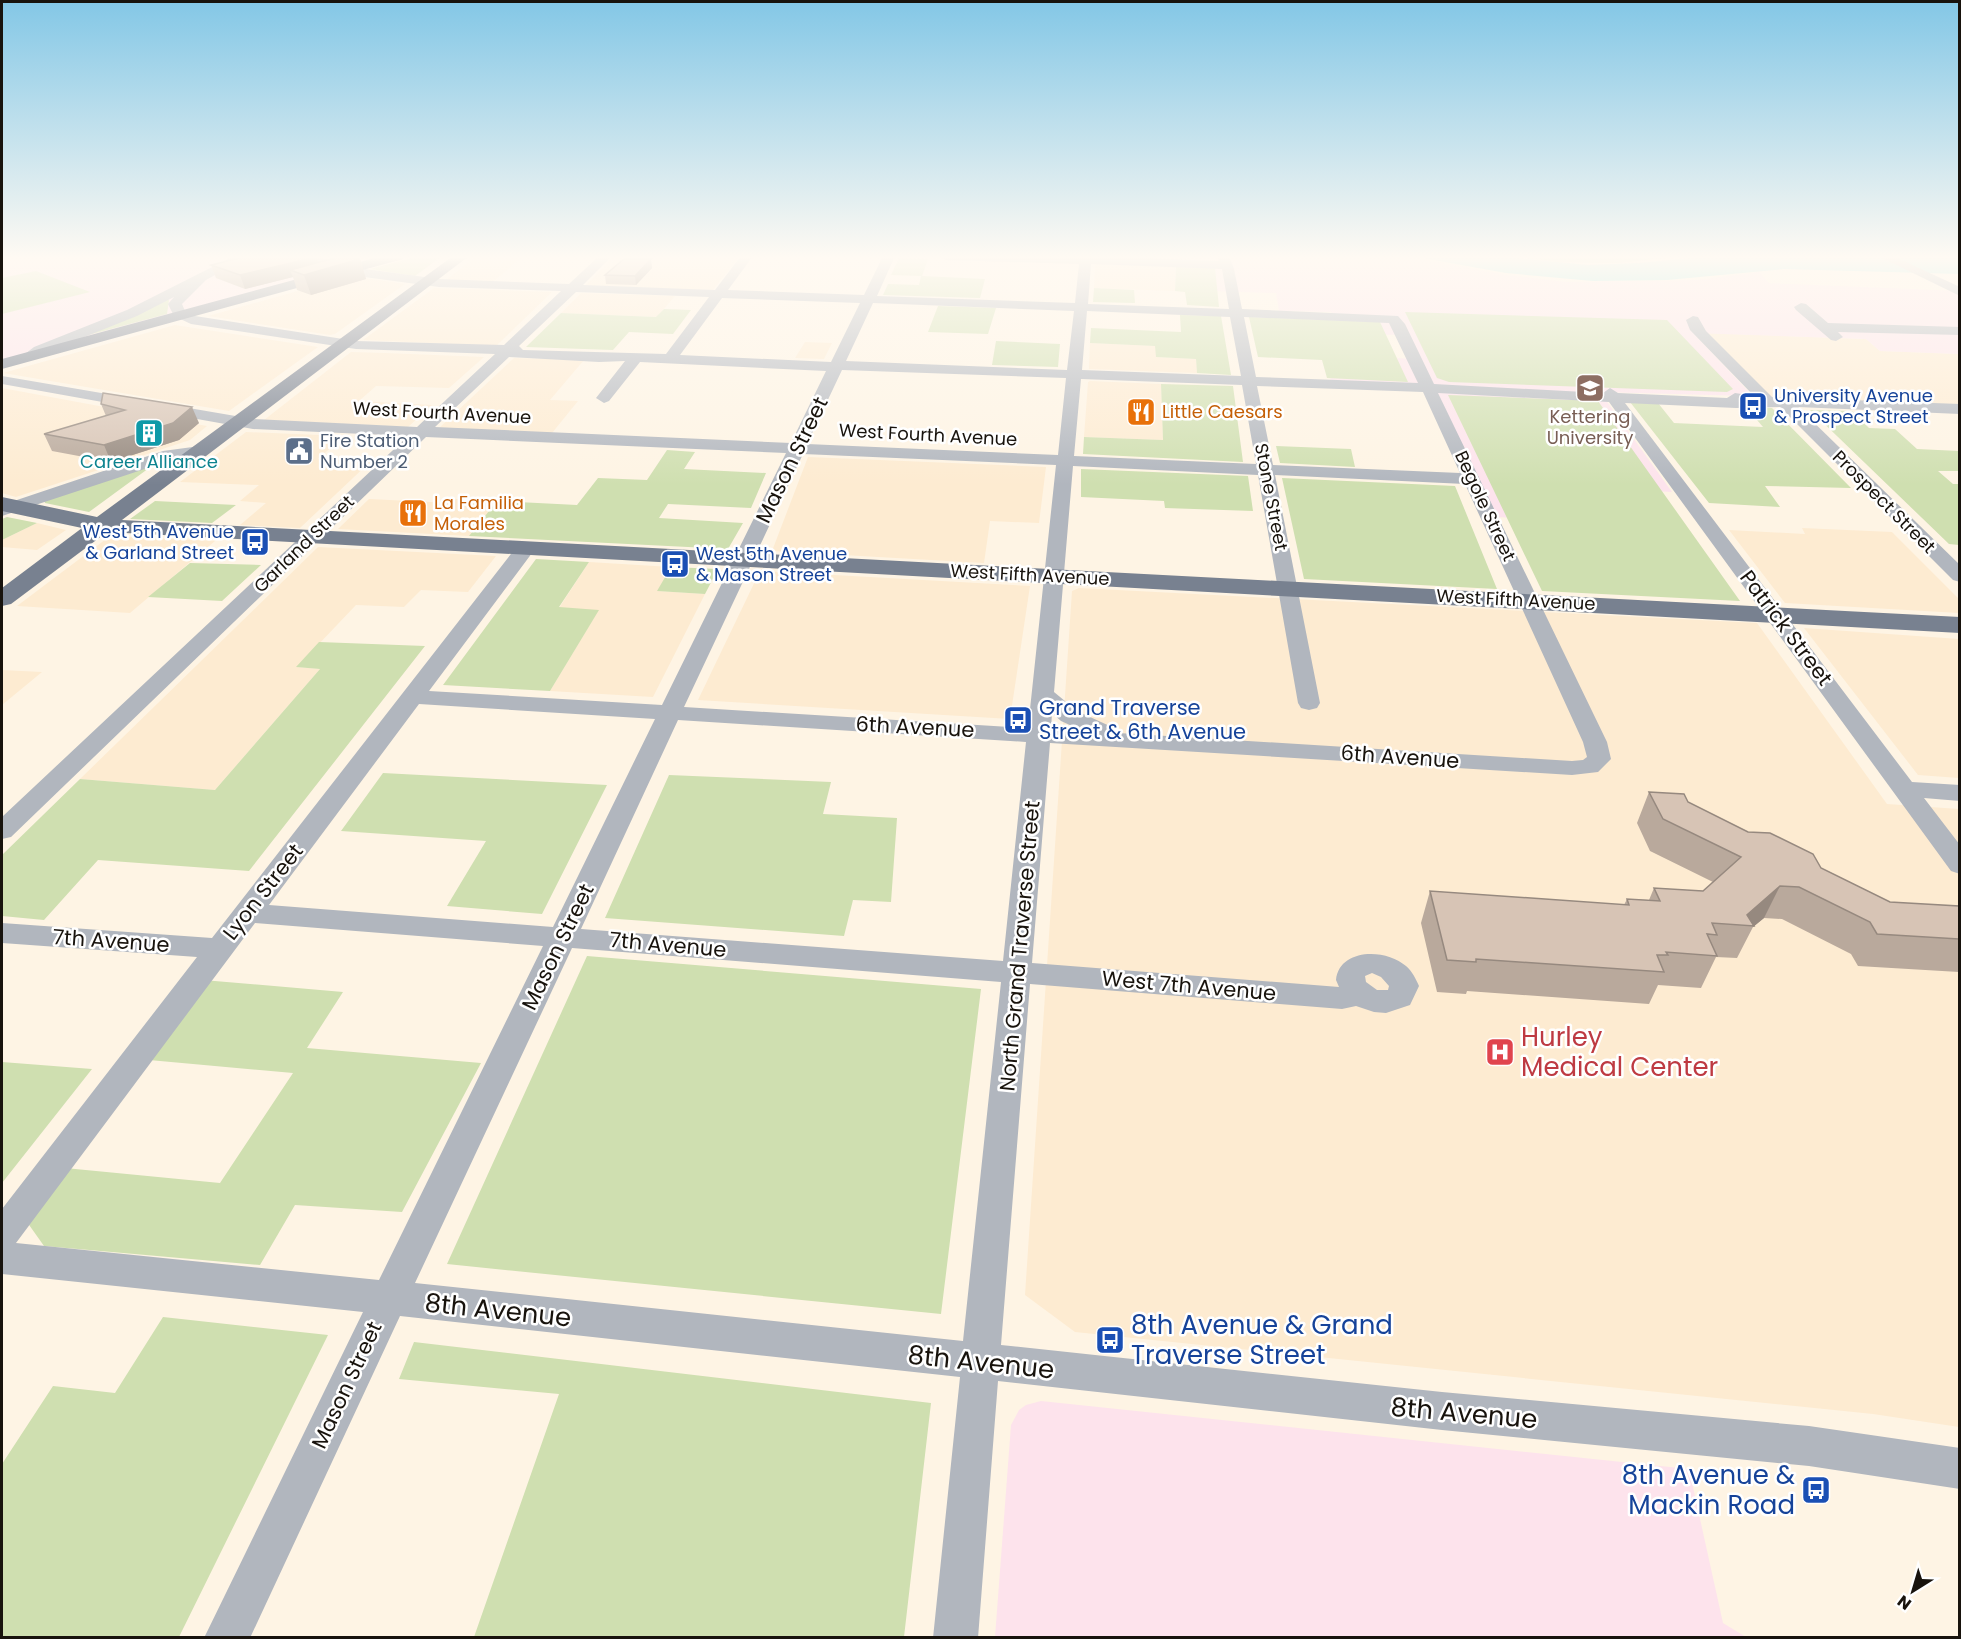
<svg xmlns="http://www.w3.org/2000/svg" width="1961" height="1639" font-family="Poppins,sans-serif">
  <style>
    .built { fill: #fdebd1 }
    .education { fill: #fde3ec }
    .green { fill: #cfdfb0 }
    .water { fill: #8ce4e3 }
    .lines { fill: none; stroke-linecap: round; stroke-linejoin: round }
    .minor { fill: #b1b6be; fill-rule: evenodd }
    .major { fill: #788190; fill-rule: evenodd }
    .wall { fill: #b9a99c }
    .shaded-wall { fill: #96897f }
    .building { fill: #d7c4b5; stroke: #96897f; stroke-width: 1.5 }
    .labels { text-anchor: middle; stroke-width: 5; stroke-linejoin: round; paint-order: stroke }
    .far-transit-label { font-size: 18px; fill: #164399; stroke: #fff; text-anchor: start }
    .far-food-label { font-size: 18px; fill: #c56008; stroke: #fff; text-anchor: start }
    .far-street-label { font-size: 18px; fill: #18130d; stroke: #fff }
    .far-education-label { font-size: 18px; fill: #785e54; stroke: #fff }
    .far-service-label { font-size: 18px; fill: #4e5e75; stroke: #fff; text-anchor: start }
    .far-culture-label { font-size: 18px; fill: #0d838f; stroke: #fff }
    .street-label { font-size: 21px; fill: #18130d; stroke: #fff }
    .transit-label { font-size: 21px; fill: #164399; stroke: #fff; text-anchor: start }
    .near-health-label { font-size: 26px; fill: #be3a42; stroke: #fff; text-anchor: start }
    .near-street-label { font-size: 26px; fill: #18130d; stroke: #fff }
    .near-transit-label { font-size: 26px; fill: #164399; stroke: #fff; text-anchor: start }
  </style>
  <rect width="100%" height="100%" fill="#fef4e4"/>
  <path class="built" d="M 477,256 L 523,256 L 494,281 L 446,280 Z
    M 615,256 L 740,256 L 713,290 L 585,286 Z
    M 1095,264 L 1176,267 L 1175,291 L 1094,288 Z
    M 351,276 L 405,284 L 335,334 L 330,335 L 208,316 Z
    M 434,288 L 552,292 L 496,346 L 363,340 Z
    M 581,293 L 675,296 L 657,317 L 561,313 Z
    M 175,325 L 318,347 L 229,411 L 3,373 Z
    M 1705,333 L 1866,339 L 1880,351 L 1959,354 L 1959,405 L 1770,397 Z
    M 805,342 L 832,343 L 824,359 L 795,358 Z
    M 1090,343 L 1156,346 L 1156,357 L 1196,359 L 1197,373 L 1089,369 Z
    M 351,352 L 385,353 L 484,357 L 449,388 L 376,386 L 359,401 L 432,405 L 408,427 L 264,420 Z
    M 514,358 L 584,360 L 550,400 L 578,401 L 552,433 L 439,428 Z
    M 1090,381 L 1161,384 L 1163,440 L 1084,437 L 1088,382 Z
    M 2,388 L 207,426 L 190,440 L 16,497 L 2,493 Z
    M 246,432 L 344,436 L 318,459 L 371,461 L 300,528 L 240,525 L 266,503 L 240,501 L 259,485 L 180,482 Z
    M 808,457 L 1046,467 L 1039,523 L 990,521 L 984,563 L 772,551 Z
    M 369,499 L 451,503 L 456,499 L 497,501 L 469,536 L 338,529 Z
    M 37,523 L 66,530 L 37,550 L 2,547 L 2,540 Z
    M 1802,528 L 1892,532 L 1959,599 L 1959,613 L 1785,603 L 1729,530 L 1805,534 Z
    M 110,536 L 215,541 L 130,613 L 17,606 Z
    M 318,547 L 496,556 L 468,592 L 421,590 L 404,607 L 356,605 L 297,667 L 320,669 L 215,790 L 80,779 Z
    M 589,562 L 671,567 L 658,591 L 705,594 L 653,697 L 550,691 L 598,611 L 559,608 Z
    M 760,571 L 1030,586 L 1010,719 L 698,700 Z
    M 1079,588 L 1757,623 L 1887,804 L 1959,809 L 1959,1427 L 1873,1414 L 1075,1332 L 1025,1295 L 1072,591 Z
    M 1804,628 L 1959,639 L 1959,778 L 1918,775 Z
    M 2,670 L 42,672 L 2,705 Z"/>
  <path class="education" d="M 2,256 L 387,256 L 2,362 Z
    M 1096,256 L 1403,256 L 1507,275 L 1566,282 L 1696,280 L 1759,272 L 1769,283 L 1959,291 L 1959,354 L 1880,351 L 1866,339 L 1693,333 L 1749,392 L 1749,396 L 1600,392 L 1672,492 L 1580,487 L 1598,522 L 1496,517 L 1434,385 L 1331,381 L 1325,355 L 1418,359 L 1407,335 L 1340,334 L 1331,312 L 1279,311 L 1276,293 L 1178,290 L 1178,260 Z
    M 1041,1401 L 1689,1469 L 1723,1623 L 1746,1637 L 995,1637 L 1011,1425 L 1019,1410 L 1026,1405 Z"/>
  <path class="green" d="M 420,256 L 442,256 L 415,276 L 370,269 Z
    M 1506,256 L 1688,256 L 1617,263 L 1559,262 Z
    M 899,258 L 928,259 L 922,276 L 985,279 L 980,298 L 883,295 L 888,284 L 919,285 L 921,276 L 891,275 Z
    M 1176,267 L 1215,268 L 1219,307 L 1187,305 L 1185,292 L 1175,291 Z
    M 36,271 L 90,292 L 2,314 L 2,278 Z
    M 1094,288 L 1134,290 L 1135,303 L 1093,302 Z
    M 167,300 L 169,300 L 167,314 L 85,336 Z
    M 938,306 L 996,308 L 988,334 L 928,332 Z
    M 664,309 L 691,310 L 673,334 L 629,332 L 613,350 L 526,347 L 561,313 L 656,317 Z
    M 1405,312 L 1667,320 L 1733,389 L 1727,392 L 1449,382 L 1437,378 Z
    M 1180,315 L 1221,316 L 1231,375 L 1197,373 L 1196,359 L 1156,357 L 1155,346 L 1090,343 L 1091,328 L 1181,332 Z
    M 1249,317 L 1380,322 L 1408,382 L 1327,378 L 1322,360 L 1258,357 Z
    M 996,341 L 1060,344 L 1058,367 L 992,365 Z
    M 1161,384 L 1233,386 L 1243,462 L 1083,454 L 1084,437 L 1163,440 Z
    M 1448,395 L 1598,401 L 1740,601 L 1542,591 Z
    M 1630,402 L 1658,403 L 1674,423 L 1763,427 L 1746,407 L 1772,408 L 1851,488 L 1765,486 L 1780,507 L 1709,503 Z
    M 1810,410 L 1852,411 L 1869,428 L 1895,429 L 1917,449 L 1959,451 L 1959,471 L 1938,471 L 1953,484 L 1959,484 L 1959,545 L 1949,544 Z
    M 1276,446 L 1351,449 L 1355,467 L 1280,463 Z
    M 667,450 L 695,452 L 684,469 L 766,473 L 751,508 L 668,504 L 659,518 L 743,523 L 728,549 L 469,536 L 497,501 L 577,505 L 598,478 L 647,480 Z
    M 160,460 L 89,512 L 45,503 L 44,500 Z
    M 1081,469 L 1248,476 L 1253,511 L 1165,508 L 1164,501 L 1081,497 Z
    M 1282,478 L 1455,486 L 1497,589 L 1304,579 Z
    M 155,501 L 236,505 L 212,523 L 130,519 Z
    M 7,517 L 37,523 L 2,540 L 2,519 Z
    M 536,559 L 589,562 L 559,607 L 599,610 L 550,691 L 443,685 Z
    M 190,563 L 261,565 L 222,601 L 148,597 Z
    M 671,567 L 718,569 L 705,594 L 657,591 Z
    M 319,642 L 425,646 L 249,871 L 98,860 L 44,920 L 2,916 L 2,855 L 80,779 L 215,790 L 320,669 L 296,667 Z
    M 383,773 L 607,785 L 542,914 L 447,906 L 486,841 L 341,831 Z
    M 669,775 L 831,782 L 823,814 L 897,818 L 891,902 L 853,900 L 844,936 L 605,918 Z
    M 587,956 L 981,989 L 941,1314 L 447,1264 Z
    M 203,980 L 343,992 L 307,1048 L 481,1063 L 402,1212 L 295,1205 L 260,1265 L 44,1246 L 27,1222 L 65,1168 L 220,1183 L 293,1073 L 149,1060 Z
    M 2,1062 L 92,1069 L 2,1183 Z
    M 163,1317 L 328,1335 L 179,1637 L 2,1637 L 2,1464 L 53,1386 L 115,1393 Z
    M 414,1342 L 931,1403 L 904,1637 L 474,1637 L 559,1394 L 399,1379 Z"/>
  <path class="water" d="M 1412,256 L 1496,256 L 1588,265 L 1638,263 L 1715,256 L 1959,258 L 1960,274 L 1784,269 L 1667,280 L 1593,281 L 1506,273 Z"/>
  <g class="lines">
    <path class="minor" d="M 234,256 L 249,256 L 206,280 L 182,304 L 185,311 L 195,316 L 356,341 L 504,345 L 561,291 L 439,287 L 357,276 L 299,259 L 297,256 L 315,256 L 358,268 L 439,279 L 569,284 L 599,256 L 612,256 L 583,285 L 715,290 L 741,256 L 753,256 L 728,290 L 864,295 L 883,256 L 895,256 L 877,296 L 1075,303 L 1079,264 L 946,260 L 940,256 L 1092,256 L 1219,261 L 1217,256 L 1229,256 L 1234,269 L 1242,309 L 1398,316 L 1405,324 L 1434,384 L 1603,393 L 1610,388 L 1618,393 L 1727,398 L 1735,393 L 1754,396 L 1690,330 L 1686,320 L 1693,316 L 1698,317 L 1706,331 L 1772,397 L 1960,404 L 1960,414 L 1798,407 L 1960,565 L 1960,582 L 1953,580 L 1780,407 L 1736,408 L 1625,403 L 1912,782 L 1960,785 L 1960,801 L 1924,798 L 1960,845 L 1960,874 L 1951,871 L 1609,402 L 1438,393 L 1607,742 L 1611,759 L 1598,772 L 1572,775 L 1050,743 L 1032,963 L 1339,987 L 1336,980 C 1339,948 1386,948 1406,966 C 1412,971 1416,979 1419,986 L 1410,1005 L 1386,1013 L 1374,1012 L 1356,1006 L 1342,1009 L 1030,984 L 1001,1345 L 1442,1392 L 1809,1426 L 1960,1448 L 1960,1489 L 1809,1466 L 1442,1430 L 998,1381 L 978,1638 L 933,1638 L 960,1377 L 400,1316 L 250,1638 L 204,1638 L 363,1312 L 2,1274 L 2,1209 L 197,957 L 2,943 L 2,923 L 212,938 L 518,545 L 532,545 L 535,549 L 429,691 L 662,705 L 786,453 L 426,437 L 11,837 L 2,839 L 2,817 L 408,436 L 253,429 L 2,384 L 2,376 L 253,419 L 417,427 L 495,354 L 356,349 L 191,324 L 174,316 L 168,304 L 174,297 L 137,316 L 44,353 L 33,360 L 23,360 L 21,357 L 34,347 L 127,310 ZM 1091,264 L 1222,269 L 1229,309 L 1088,304 ZM 576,292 L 709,297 L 666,354 L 523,350 L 519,346 ZM 722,298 L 860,303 L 831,362 L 680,355 ZM 873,303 L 1074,311 L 1067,370 L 846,361 ZM 1087,311 L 1230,317 L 1241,376 L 1082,370 ZM 1244,317 L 1389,323 L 1418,383 L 1256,377 ZM 509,357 L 599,362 L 625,361 L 596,398 L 604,403 L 609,401 L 640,362 L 826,371 L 791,443 L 435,427 ZM 842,370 L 1066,378 L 1058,455 L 807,444 ZM 1081,379 L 1242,385 L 1256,464 L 1074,456 ZM 1257,386 L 1423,392 L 1460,473 L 1273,465 ZM 803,454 L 1056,465 L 1028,728 L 684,707 ZM 1073,466 L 1258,475 L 1298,703 L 1301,708 L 1309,710 L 1317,708 L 1320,703 L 1275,475 L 1465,484 L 1583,742 L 1587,757 L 1583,760 L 1572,761 L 1118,733 L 1114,728 L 1077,711 L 1054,692 ZM 419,704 L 655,719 L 553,927 L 269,905 ZM 1052,713 L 1061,721 L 1083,731 L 1051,729 ZM 678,720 L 1026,742 L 1003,961 L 581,929 ZM 255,923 L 543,946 L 379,1280 L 16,1243 ZM 572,948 L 1001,982 L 963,1341 L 415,1283 ZM 1372,973 L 1381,977 L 1389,986 L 1388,990 L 1377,990 L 1366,982 L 1365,976 Z
      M 1878,256 L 1893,256 L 1960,287 L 1960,296 Z
      M 1801,303 L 1806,304 L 1828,323 L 1960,327 L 1960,335 L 1838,332 L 1843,337 L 1836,341 L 1831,340 L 1796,310 L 1794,307 Z
      M 200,446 L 206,447 L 208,451 L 206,455 L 172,460 L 2,516 L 2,505 L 163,451 Z"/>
    <path class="major" d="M 382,256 L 405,256 L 403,259 L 2,369 L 2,359 Z
      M 453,256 L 469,256 L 122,520 L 1960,617 L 1960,633 L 107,532 L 11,604 L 2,606 L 2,588 L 82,528 L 2,511 L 2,497 L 97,517 Z"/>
  </g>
  <path class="wall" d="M 247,256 L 316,256 L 318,263 L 333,259 L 319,256 L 365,256 L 354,258 L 360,259 L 366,279 L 311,295 L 297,290 L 293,277 L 245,289 L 216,278 L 211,265 Z
    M 651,259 L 652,268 L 636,285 L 606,284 L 605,275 Z
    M 101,404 L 199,423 L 179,440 L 111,462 L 52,451 L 44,434 L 106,416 Z
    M 1649,792 L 1688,802 L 1890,902 L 1959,906 L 1959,972 L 1858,966 L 1851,954 L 1782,919 L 1764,918 L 1753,927 L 1737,958 L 1716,957 L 1701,988 L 1658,985 L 1649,1004 L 1467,991 L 1466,994 L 1437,992 L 1421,923 L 1430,891 L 1624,905 L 1627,899 L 1649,900 L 1654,888 L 1703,891 L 1713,882 L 1650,851 L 1637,823 Z"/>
  <path class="shaded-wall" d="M 309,256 L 316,256 L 320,267 L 360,259 L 366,279 L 311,295 L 304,275 L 290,270 L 293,277 L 245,289 L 240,275 Z
    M 341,256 L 365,256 L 343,261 Z
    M 651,259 L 652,268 L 636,285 L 635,276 Z
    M 192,407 L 199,423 L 179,440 L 111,462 L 104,445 Z
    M 1780,886 L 1764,918 L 1753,927 L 1747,915 Z"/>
  <path class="building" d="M 247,256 L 309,256 L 304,257 L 312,258 L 240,275 L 211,265 Z
    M 342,256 L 360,259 L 304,275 L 290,270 Z
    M 624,259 L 651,259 L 635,276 L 605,275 Z
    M 103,393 L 192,407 L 173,423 L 104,445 L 44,434 L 125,410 L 101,404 Z
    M 1649,792 L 1684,794 L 1688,802 L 1748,832 L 1770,833 L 1813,854 L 1821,868 L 1890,902 L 1959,906 L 1959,939 L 1877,934 L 1870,922 L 1799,887 L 1780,886 L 1747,915 L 1754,926 L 1712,923 L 1717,935 L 1707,934 L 1717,956 L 1666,952 L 1668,955 L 1657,955 L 1664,972 L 1476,959 L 1476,962 L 1447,960 L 1430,891 L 1629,905 L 1627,899 L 1660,901 L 1654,888 L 1703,891 L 1741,857 L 1663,819 Z"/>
  <linearGradient id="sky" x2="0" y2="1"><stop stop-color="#83c7e6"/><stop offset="0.53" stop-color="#fffaf3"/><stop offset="1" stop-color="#fffaf3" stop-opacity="0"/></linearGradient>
  <rect width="1961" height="485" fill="url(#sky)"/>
  <defs>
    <g id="university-square" transform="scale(1.5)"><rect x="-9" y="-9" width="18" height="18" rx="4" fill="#8d6e63" stroke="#fff"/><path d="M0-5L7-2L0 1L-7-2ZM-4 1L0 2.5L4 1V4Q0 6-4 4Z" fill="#fff"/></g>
    <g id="bus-square" transform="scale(1.5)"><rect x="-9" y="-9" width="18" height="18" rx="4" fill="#1a4fb4" stroke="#fff"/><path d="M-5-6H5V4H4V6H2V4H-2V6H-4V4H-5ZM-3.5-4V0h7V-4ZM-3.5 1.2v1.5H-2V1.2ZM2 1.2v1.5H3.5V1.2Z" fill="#fff"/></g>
    <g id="restaurant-square" transform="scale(1.5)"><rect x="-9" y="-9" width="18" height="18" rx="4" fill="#e8710a" stroke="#fff"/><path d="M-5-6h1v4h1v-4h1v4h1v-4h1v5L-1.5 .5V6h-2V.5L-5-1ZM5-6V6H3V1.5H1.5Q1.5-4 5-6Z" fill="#fff"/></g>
    <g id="building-square" transform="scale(1.5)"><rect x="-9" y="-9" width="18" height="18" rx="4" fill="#0f9aa8" stroke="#fff"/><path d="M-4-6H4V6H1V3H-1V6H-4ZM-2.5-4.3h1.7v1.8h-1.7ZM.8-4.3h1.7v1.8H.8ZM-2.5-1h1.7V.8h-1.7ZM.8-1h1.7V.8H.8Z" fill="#fff"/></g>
    <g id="civic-square" transform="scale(1.5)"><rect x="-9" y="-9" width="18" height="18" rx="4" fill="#5c6f8a" stroke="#fff"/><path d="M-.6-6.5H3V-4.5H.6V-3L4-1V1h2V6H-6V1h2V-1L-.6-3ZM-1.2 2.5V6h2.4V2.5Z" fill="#fff"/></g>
    <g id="hospital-square" transform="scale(1.5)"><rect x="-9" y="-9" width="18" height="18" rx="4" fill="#e0444e" stroke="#fff"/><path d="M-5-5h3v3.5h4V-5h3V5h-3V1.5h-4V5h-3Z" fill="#fff"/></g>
  </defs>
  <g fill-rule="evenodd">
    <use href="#university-square" x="1590" y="388"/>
    <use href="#bus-square" x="1753" y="406"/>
    <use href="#restaurant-square" x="1141" y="412"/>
    <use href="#building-square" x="149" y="433"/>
    <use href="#civic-square" x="299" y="451"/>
    <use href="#restaurant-square" x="413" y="513"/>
    <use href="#bus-square" x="255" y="542"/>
    <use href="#bus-square" x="675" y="564"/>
    <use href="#bus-square" x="1018" y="720"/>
    <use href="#hospital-square" x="1500" y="1052"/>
    <use href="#bus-square" x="1110" y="1340"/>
    <use href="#bus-square" x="1816" y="1490"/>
  </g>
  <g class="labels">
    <g class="far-transit-label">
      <text x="1774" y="402">University Avenue<tspan x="1774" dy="21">&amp; Prospect Street</tspan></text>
      <text x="234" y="538" text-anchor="end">West 5th Avenue<tspan x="234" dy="21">&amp; Garland Street</tspan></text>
      <text x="696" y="560">West 5th Avenue<tspan x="696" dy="21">&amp; Mason Street</tspan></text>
    </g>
    <g class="far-food-label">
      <text x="1162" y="418">Little Caesars</text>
      <text x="434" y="509">La Familia<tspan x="434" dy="21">Morales</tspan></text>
    </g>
    <g class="far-street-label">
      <text transform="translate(442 413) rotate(3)" y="6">West Fourth Avenue</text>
      <text transform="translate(928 435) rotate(3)" y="6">West Fourth Avenue</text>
      <text transform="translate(1271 497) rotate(79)" y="6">Stone Street</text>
      <text transform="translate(1884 502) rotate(45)" y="6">Prospect Street</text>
      <text transform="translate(1485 506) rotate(65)" y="6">Begole Street</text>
      <text transform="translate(304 544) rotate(-44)" y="6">Garland Street</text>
      <text transform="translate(1030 575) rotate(3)" y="6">West Fifth Avenue</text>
      <text transform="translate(1516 600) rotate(3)" y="6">West Fifth Avenue</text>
    </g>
    <g class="far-education-label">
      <text x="1590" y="423">Kettering<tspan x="1590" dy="21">University</tspan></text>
    </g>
    <g class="far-service-label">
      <text x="320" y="447">Fire Station<tspan x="320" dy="21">Number 2</tspan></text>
    </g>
    <g class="far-culture-label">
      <text x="149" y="468">Career Alliance</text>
    </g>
    <g class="street-label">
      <text transform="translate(792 460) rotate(-64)" y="7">Mason Street</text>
      <text transform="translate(1786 628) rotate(53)" y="7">Patrick Street</text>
      <text transform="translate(915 727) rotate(3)" y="7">6th Avenue</text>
      <text transform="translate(1400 757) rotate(4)" y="7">6th Avenue</text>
      <text transform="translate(263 892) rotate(-52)" y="7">Lyon Street</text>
      <text transform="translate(111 941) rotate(4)" y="7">7th Avenue</text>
      <text transform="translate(668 945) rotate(5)" y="7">7th Avenue</text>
      <text transform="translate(1020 946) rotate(-85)" y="7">North Grand Traverse Street</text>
      <text transform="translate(558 947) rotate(-64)" y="7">Mason Street</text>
      <text transform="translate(1189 986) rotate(5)" y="7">West 7th Avenue</text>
      <text transform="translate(347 1385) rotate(-65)" y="7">Mason Street</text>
    </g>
    <g class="transit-label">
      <text x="1039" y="715">Grand Traverse<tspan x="1039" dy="24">Street &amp; 6th Avenue</tspan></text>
    </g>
    <g class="near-health-label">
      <text x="1521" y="1046">Hurley<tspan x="1521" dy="30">Medical Center</tspan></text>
    </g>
    <g class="near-street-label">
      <text transform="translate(498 1310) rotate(6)" y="9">8th Avenue</text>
      <text transform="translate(981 1362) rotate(6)" y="9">8th Avenue</text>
      <text transform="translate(1464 1413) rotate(5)" y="9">8th Avenue</text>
    </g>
    <g class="near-transit-label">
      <text x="1131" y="1334">8th Avenue &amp; Grand<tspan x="1131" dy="30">Traverse Street</tspan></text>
      <text x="1795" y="1484" text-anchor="end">8th Avenue &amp;<tspan x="1795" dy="30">Mackin Road</tspan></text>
    </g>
  </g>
  <rect width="1961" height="1639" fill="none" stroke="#18130d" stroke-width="6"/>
  <g transform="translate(1913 1591) rotate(217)" stroke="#ffffff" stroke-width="4.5" paint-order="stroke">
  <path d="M0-4.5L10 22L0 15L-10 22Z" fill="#18130d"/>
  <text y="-9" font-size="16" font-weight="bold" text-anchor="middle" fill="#18130d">N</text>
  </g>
</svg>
